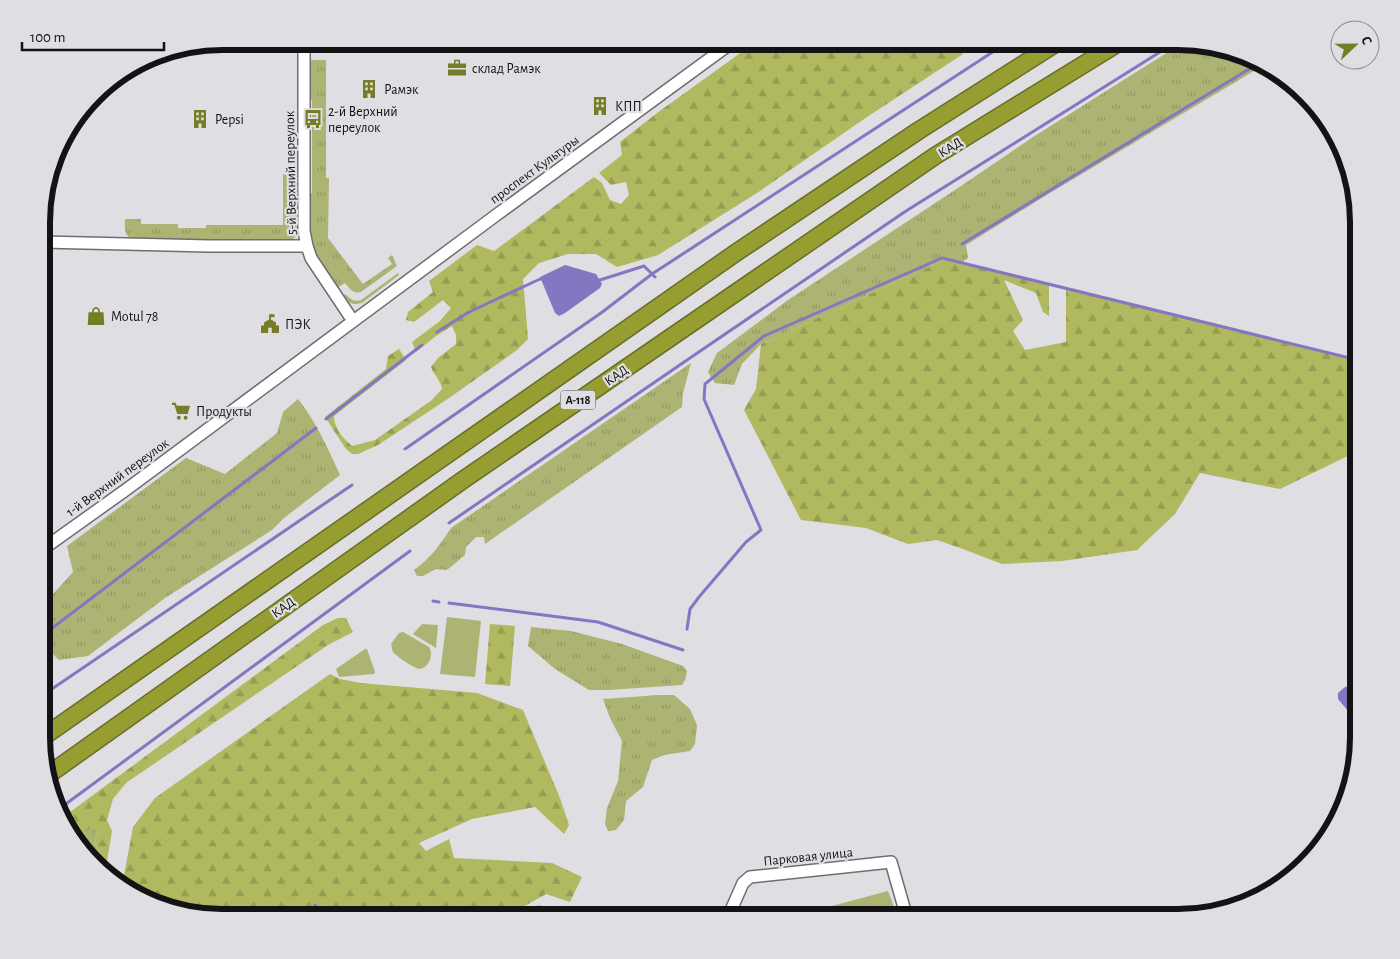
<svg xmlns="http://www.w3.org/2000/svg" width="1400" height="959" font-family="'Alegreya Sans',sans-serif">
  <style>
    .grass { fill: url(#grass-tufts) }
    .forest { fill: url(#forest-firs) }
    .garden { fill: #adb372 }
    .water { fill: #8576c2 }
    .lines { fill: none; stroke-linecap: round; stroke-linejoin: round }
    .stream { stroke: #8576c2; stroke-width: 3 }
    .minor-casing { stroke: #6e6d71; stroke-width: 14 }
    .highway-casing { stroke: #686d27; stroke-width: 19 }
    .minor { stroke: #fff; stroke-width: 11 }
    .highway { stroke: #969e31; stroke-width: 16 }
    .labels { text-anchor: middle; stroke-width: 4.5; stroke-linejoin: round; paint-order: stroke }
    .shield { fill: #dfdee3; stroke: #504f52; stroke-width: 1 }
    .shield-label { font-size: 12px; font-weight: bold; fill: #131214 }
    .poi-label { font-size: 14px; fill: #131214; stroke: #dfdee3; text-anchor: start }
    .street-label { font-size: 14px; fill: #131214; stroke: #dfdee3 }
    .rim { fill: none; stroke: #131214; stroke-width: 6 }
  </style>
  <defs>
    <pattern id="grass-tufts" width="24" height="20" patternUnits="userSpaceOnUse" patternTransform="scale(1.25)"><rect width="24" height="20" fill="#adb372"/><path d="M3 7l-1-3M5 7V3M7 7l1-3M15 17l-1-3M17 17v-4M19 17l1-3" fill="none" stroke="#949962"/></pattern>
    <pattern id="forest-firs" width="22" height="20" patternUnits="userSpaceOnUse" patternTransform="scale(1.25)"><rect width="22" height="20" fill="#b0b860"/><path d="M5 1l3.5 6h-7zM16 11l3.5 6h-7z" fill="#969d52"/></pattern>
  </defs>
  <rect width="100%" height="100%" fill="#dfdee3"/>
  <path class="grass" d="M 1184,42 L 1190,42 L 1237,51 L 1264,65 L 1050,193 L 966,245 L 968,258 L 960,264 L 944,260 L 761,344 L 742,364 L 734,385 L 715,383 L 708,372 L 717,353 L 788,300 L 961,186 L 1033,137 Z
    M 313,60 L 326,60 L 326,178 L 329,178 L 328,238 L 363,284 L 392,264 L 388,258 L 392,255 L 397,266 L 361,292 C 353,294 350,289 345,283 L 337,288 C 332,279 325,271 320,262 C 308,242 310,216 309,193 L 312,193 L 312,121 L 314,121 L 315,118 L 312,118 L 312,100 L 310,99 L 310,61 Z
    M 283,174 L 288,176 L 295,183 L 297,235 L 292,240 L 285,241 L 134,242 C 125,236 124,230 125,219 L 141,219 L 141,224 L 178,224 L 178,228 L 206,228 L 206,225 L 283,225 Z
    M 398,273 L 399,275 L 362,303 C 352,305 350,304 343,296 L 345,294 C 351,299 353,302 361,300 Z
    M 691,363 L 683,393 L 682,407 L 485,544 L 484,537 L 476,537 L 466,547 L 465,555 L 447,570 L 436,569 L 423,576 L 417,576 L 414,570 C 432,557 439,546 451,528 Z
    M 298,399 C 316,422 328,448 340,475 L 284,518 L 272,530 L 165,598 L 88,656 L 59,660 L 43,645 L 43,597 L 54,593 L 73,572 L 67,546 L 186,458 L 225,474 L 277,433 L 283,412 Z
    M 531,627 L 571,631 L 622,644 L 683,666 L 687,671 L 685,680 L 682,685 L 609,690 L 589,690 L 555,669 L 528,646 Z
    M 659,695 L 674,695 L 690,709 L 697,725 L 695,744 L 690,751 L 664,755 L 652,760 L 643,787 L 626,801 L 624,820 L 616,830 L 608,831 L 605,824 L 607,808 L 618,781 L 622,741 L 610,718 L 603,699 Z
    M 93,827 L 97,830 L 95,843 L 101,856 L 99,866 L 81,846 L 82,835 Z"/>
  <path class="forest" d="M 757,41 L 954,42 L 963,54 L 867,117 L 757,193 L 658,255 L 617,267 L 596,254 L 568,254 L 539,263 L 523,279 L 528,339 L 517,350 L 449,398 L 378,445 L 358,454 L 352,454 L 346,449 L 325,417 L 386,369 L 388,356 L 399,349 L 406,360 L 334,416 C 334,429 343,438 352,446 L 375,440 L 432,400 L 442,389 C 441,381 434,375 431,367 L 438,358 L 456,344 L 456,335 L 452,326 L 436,336 L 416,352 L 412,342 L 440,321 L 451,308 L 443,300 L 414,322 L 406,320 L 408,312 L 433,292 L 429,281 L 477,245 L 494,251 L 594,177 L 602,183 L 610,200 L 621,204 L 629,195 L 626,182 L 611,185 L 599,173 L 622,155 L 620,142 L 657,113 Z
    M 944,260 L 1049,285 L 1049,316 L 1043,312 L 1036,293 L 1004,280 L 1023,320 L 1013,331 L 1025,350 L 1066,342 L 1066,288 L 1358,361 L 1358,451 L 1280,489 L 1200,473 L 1175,514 L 1137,550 L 1062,561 L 1002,564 L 963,549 L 937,540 L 908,544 L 866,528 L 801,520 L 744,410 L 756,389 L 761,344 Z
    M 338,618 L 346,618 L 353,632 L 328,645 L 126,783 L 113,799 L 107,820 L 112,831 L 105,873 L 99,866 L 101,856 L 95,843 L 97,830 L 93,827 L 82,835 L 81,846 L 66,828 L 62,818 L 323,625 Z
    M 490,624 L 515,626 L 510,686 L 485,684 Z
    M 330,674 L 340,679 L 361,683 L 477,693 L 523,710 L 560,798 L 569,825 L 564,834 L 535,807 L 472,819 L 419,843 L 426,851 L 449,839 L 454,858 L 552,863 L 582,877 L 570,902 L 546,894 L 523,907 L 518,917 L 210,917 L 163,908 L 122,886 L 133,827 L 155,798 Z
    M 537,905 L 560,909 L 558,918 L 534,918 Z"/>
  <path class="garden" d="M 447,617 L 481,621 L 475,677 L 440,674 Z
    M 422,624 L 438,625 L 436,648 L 413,634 Z
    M 403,632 L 429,647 C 434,654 429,668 420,669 C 415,669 396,656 393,652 C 392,650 392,647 391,644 L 399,633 Z
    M 365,649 L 367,649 L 375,672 L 374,674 L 339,677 L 336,669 Z
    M 888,891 L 898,918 L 835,918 L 832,906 Z"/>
  <path class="water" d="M 565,265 L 596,274 L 602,284 L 600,288 L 565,313 L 559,316 L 555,313 L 540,277 Z
    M 1357,683 L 1358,685 L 1358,723 L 1338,699 L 1338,693 L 1345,687 Z"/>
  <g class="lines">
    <path class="stream" d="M 962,244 L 1259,63
      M 597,280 L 600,280 L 644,266 L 655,277
      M 437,332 L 469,312 L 540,279 L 543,279
      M 326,419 L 422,345
      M 405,449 L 601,313 L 652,274 L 1008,42
      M 449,523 L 690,358 L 906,211 L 1176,42
      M 433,601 L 439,602
      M 449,603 L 598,622 L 683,650
      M 687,629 L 690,609 L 699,597 L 746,542 L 761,530 L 704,399 L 705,384 L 764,336 L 942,258 L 1358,360
      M 43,635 L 316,428
      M 43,695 L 352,485
      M 59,809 L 410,551
      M 315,905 L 324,917"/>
    <g class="minor-casing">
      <path id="minor" d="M 304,41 L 304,231 L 307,246 L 311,258 L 353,321
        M 43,242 L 209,246 L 307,246
        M 43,549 L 127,489 L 495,216 L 734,41
        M 631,915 L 728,917 L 743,883 L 750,877 L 891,862 L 907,918"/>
    </g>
    <g class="highway-casing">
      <path id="highway" d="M 43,737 L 737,252 L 918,131 L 1058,42
        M 48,775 L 463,480 L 935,156 L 1120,42"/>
    </g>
    <use href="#minor" class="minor"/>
    <use href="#highway" class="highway"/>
  </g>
  <defs>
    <g id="office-bare" transform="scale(1.5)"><path d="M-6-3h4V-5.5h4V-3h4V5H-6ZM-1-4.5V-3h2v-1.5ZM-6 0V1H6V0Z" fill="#777c26" stroke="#dfdee3" stroke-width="2.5" paint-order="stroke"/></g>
    <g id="building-bare" transform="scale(1.5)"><path d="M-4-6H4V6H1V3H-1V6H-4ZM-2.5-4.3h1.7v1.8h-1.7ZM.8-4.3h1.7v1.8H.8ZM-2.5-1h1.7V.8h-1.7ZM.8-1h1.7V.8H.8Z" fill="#777c26" stroke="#dfdee3" stroke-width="2.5" paint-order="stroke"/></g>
    <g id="bus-bare" transform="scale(1.5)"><path d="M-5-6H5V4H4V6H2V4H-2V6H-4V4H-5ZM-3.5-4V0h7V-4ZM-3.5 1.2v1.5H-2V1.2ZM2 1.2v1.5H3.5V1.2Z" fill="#777c26" stroke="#dfdee3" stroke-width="2.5" paint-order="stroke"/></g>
    <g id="shop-bare" transform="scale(1.5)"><path d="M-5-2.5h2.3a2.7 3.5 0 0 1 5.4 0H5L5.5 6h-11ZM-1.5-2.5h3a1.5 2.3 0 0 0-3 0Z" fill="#777c26" stroke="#dfdee3" stroke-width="2.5" paint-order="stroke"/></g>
    <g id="civic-bare" transform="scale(1.5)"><path d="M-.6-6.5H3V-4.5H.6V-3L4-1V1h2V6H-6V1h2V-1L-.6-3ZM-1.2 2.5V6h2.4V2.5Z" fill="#777c26" stroke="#dfdee3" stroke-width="2.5" paint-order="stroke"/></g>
    <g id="supermarket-bare" transform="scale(1.5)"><path d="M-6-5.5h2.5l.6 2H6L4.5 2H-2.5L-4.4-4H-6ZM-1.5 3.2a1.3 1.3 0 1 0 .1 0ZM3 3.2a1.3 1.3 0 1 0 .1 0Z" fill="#777c26" stroke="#dfdee3" stroke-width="2.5" paint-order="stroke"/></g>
  </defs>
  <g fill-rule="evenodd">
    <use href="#office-bare" x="457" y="68"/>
    <use href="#building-bare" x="369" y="89"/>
    <use href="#building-bare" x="600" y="106"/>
    <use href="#building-bare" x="200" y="119"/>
    <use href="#bus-bare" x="313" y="119"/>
    <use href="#shop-bare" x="96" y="316"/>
    <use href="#civic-bare" x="270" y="324"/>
    <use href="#supermarket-bare" x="181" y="411"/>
  </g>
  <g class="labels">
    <rect class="shield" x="560.5" y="390.5" width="35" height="19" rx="4"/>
    <g class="shield-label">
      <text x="578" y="404">А-118</text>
    </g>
    <g class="poi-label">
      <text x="472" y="73">склад Рамэк</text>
      <text x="384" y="94">Рамэк</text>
      <text x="615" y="111">КПП</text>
      <text x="328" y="116">2-й Верхний<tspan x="328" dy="16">переулок</tspan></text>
      <text x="215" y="124">Pepsi</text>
      <text x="111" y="321">Motul 78</text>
      <text x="285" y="329">ПЭК</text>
      <text x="196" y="416">Продукты</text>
    </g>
    <g class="street-label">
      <text transform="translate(950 147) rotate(-32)" y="5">КАД</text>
      <text transform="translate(534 169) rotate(-36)" y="5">проспект Культуры</text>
      <text transform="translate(290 173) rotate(-91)" y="5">5-й Верхний переулок</text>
      <text transform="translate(616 375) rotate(-34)" y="5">КАД</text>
      <text transform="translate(117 477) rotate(-36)" y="5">1-й Верхний переулок</text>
      <text transform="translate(283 607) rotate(-35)" y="5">КАД</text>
      <text transform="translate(808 856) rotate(-6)" y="5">Парковая улица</text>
    </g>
  </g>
  <path d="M0 0H1400V959H0ZM222 50H1178A172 172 0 0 1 1350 222V737A172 172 0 0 1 1178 909H222A172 172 0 0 1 50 737V222A172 172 0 0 1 222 50Z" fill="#dfdee3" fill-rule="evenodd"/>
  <path class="rim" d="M222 50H1178A172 172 0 0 1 1350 222V737A172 172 0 0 1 1178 909H222A172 172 0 0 1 50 737V222A172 172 0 0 1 222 50Z"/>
  <g transform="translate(1355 45) rotate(68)"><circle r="24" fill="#dfdee3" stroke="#8d8c90"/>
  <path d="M0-4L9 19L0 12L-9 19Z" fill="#777c26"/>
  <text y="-8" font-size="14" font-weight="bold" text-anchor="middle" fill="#131214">С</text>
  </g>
  <path d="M22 42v8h142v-8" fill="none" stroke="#131214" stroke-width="2.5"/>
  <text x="30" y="42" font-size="15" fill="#131214" stroke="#dfdee3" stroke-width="4" paint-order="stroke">100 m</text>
</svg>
